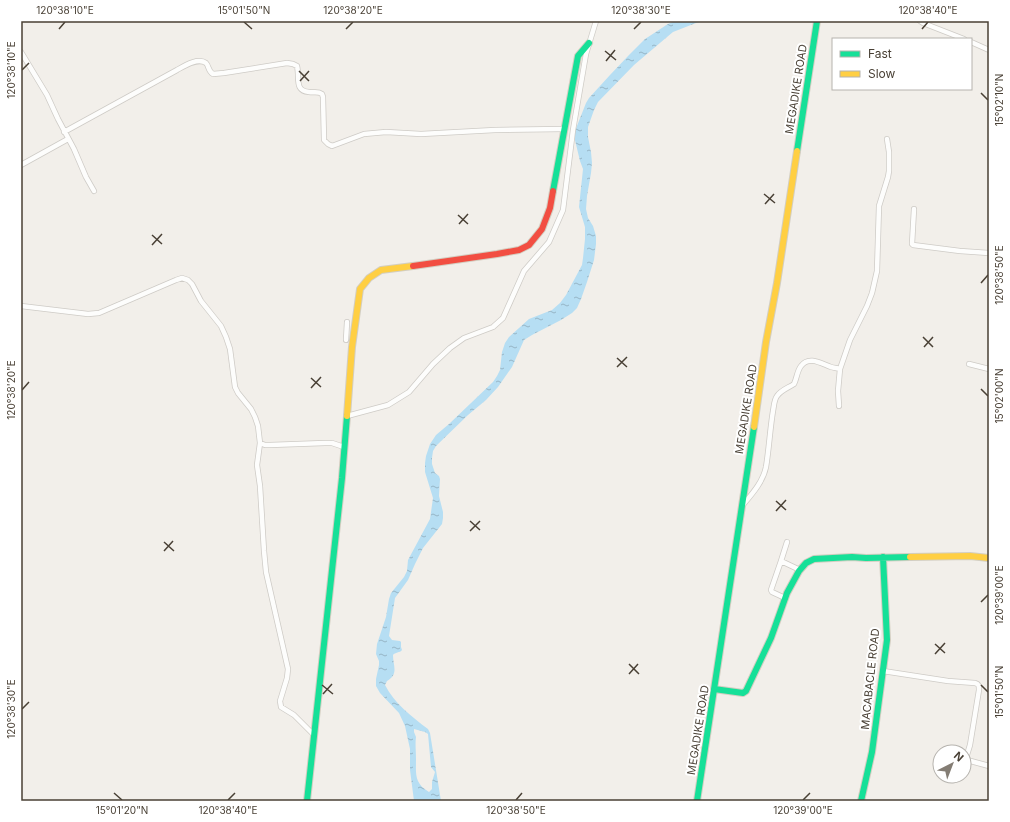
<svg xmlns="http://www.w3.org/2000/svg" width="1010" height="822" font-family="Inter,sans-serif">
  <style>
    .water { fill: url(#water-ripples); fill-rule: evenodd }
    .lines { fill: none; stroke-linecap: round; stroke-linejoin: round }
    .street-casing { stroke: #cecbc6; stroke-width: 6 }
    .fast-casing { stroke: #d3cec1; stroke-width: 8 }
    .slow-casing { stroke: #d3cec1; stroke-width: 8 }
    .jam-casing { stroke: #d3cec1; stroke-width: 8 }
    .street { stroke: #fdfdfc; stroke-width: 4.5 }
    .fast { stroke: #16e098; stroke-width: 6 }
    .slow { stroke: #ffcf43; stroke-width: 6 }
    .jam { stroke: #f24e42; stroke-width: 6 }
    .ticks { fill: none; stroke: #494035; stroke-width: 1.5 }
    .labels { text-anchor: middle; stroke-width: 4; stroke-linejoin: round; paint-order: stroke }
    .street-label { font-size: 11px; fill: #494035; stroke: #fff }
    .neatline { fill: none; stroke: #494035; stroke-width: 1.5 }
    .ticks-label { font-size: 10px; text-anchor: middle; fill: #494035 }
  </style>
  <defs>
    <pattern id="water-ripples" width="26" height="14" patternUnits="userSpaceOnUse"><rect width="26" height="14" fill="#b6def3"/><path d="M2 4q2-2 4 0t4 0M15 11q2-2 4 0t4 0" fill="none" stroke="#96b5c6"/></pattern>
  </defs>
  <rect width="100%" height="100%" fill="#f2efea"/>
  <path class="water" d="M 675,21 L 704,21 L 696,23 L 673,32 L 667,37 L 634,65 L 598,102 L 594,110 L 588,127 L 588,137 L 591,152 L 592,163 L 591,173 L 587,196 L 586,209 L 588,218 L 593,226 L 596,236 L 596,244 L 594,260 L 587,282 L 581,299 L 577,308 L 572,313 L 561,320 L 532,335 L 524,340 L 512,367 L 498,387 L 486,400 L 468,415 L 436,446 L 433,451 L 432,458 L 432,464 L 435,473 L 439,476 L 440,479 L 439,496 L 443,512 L 443,518 L 442,524 L 423,548 L 415,564 L 408,580 L 395,598 L 389,636 L 392,640 L 400,641 L 401,642 L 401,647 L 402,650 C 400,653 395,652 393,655 C 393,666 399,674 387,681 L 385,685 C 394,703 412,717 428,729 L 430,733 L 441,801 L 414,801 L 410,770 L 410,749 L 405,726 L 399,713 L 380,693 L 376,686 L 376,679 L 379,665 L 379,661 L 376,654 L 377,644 L 386,617 L 389,599 L 391,593 L 404,577 L 407,571 L 408,560 L 430,519 L 433,498 L 425,472 L 425,463 L 426,456 L 430,444 L 436,435 L 449,424 L 493,382 L 497,376 L 500,370 L 502,352 L 505,343 L 509,337 L 529,319 L 552,310 L 560,303 L 566,295 L 582,265 L 583,258 L 585,239 L 585,227 L 579,207 L 583,169 L 580,161 L 574,136 L 575,131 L 586,103 L 589,98 L 610,75 L 629,55 L 645,39 L 668,24 ZM 414,729 L 425,732 L 428,734 L 431,767 L 435,772 L 432,782 L 432,789 L 429,792 C 414,783 416,774 416,759 C 416,751 415,744 416,737 L 414,732 Z"/>
  <g class="lines">
    <g class="street-casing">
      <path id="street" d="M 920,21 L 923,23 L 964,39
        M 971,42 L 989,50
        M 21,52 L 47,95 L 58,119 L 74,149 L 86,177 L 94,191
        M 64,132 L 177,70 C 184,66 198,57 206,63 C 209,66 208,71 213,74 L 224,73 L 287,63 L 293,64 L 297,66 C 300,78 294,91 309,92 C 314,93 318,91 322,94 L 323,97 L 324,140 L 328,144 L 332,146 L 364,134 L 386,132 L 421,134 L 495,130 L 564,129
        M 21,165 L 68,139
        M 914,209 L 912,244 L 913,245 L 960,251 L 989,253
        M 21,306 L 88,314 L 99,313 L 176,280 L 182,278 L 188,280 L 192,284 L 201,301 L 221,326 L 226,337 L 230,349 L 235,387 L 238,393 L 251,409 L 255,417 L 258,426 L 260,443 L 257,465 L 260,486 L 264,551 L 266,572 L 288,669 L 287,678 L 280,701 L 281,707 L 294,715 L 314,735
        M 346,340 L 347,322
        M 969,364 L 989,369
        M 839,406 L 838,391 L 840,369 L 850,340 L 867,306 L 872,293 L 877,271 L 879,206 L 888,177 L 889,171 L 889,152 L 887,139
        M 347,416 L 388,405 L 409,392 L 433,364 L 450,348 L 464,338 L 493,327 L 503,318 L 524,271 L 549,242 L 563,210 L 573,130 L 586,54 L 596,21
        M 260,443 L 265,445 L 270,445 L 325,443 L 332,443 L 344,447
        M 742,506 C 752,494 763,482 766,467 C 769,449 770,429 773,411 C 774,406 774,400 777,396 C 781,390 788,388 794,384 C 797,378 797,371 801,366 C 809,355 822,364 831,367 C 834,368 837,368 840,369
        M 781,561 L 787,542
        M 785,598 L 772,592 L 771,590 L 781,561 L 800,570
        M 883,671 L 948,681 L 975,683 C 979,684 979,686 979,690 L 970,745 L 966,758 L 967,760 L 989,766"/>
    </g>
    <g class="fast-casing">
      <path id="fast" d="M 797,151 L 817,21
        M 553,191 L 578,56 L 589,43
        M 714,689 L 743,693 L 746,691 L 771,638 L 787,593 L 799,571 L 806,563 L 814,559 L 852,557 L 866,558 L 910,557
        M 307,801 L 342,478 L 347,416
        M 697,801 L 754,427
        M 861,801 L 872,752 L 887,640 L 883,557"/>
    </g>
    <g class="slow-casing">
      <path id="slow" d="M 347,416 L 352,347 L 360,289 L 369,278 L 381,270 L 413,266
        M 754,427 L 766,342 L 777,283 L 797,151
        M 910,557 L 970,556 L 989,558"/>
    </g>
    <g class="jam-casing">
      <path id="jam" d="M 413,266 L 497,254 L 519,250 L 529,245 L 542,229 L 550,208 L 553,191"/>
    </g>
    <use href="#street" class="street"/>
    <use href="#fast" class="fast"/>
    <use href="#slow" class="slow"/>
    <use href="#jam" class="jam"/>
  </g>
  <path class="ticks" d="M 244,22 L 252,29M 59,29 L 65,22M 346,29 L 353,22M 634,29 L 641,22M 922,29 L 928,22M 605,51 L 616,60M 606,61 L 615,50M 22,70 L 29,63M 299,71 L 309,81M 300,81 L 309,71M 981,93 L 988,100M 764,194 L 775,203M 765,204 L 774,194M 458,215 L 468,224M 459,224 L 468,214M 152,235 L 162,244M 152,245 L 162,234M 981,283 L 988,275M 923,337 L 933,347M 924,347 L 933,337M 617,358 L 627,367M 617,367 L 627,357M 311,378 L 321,387M 311,388 L 321,377M 981,389 L 988,396M 22,390 L 29,382M 776,501 L 786,510M 776,511 L 786,500M 470,521 L 480,530M 470,531 L 480,521M 164,542 L 174,551M 164,551 L 173,541M 981,602 L 988,595M 935,644 L 945,653M 935,654 L 945,643M 629,664 L 639,674M 629,674 L 638,664M 322,685 L 333,694M 981,685 L 988,692M 323,694 L 332,684M 22,709 L 29,702M 114,793 L 122,800M 228,800 L 235,793M 516,800 L 522,793M 803,800 L 810,793"/>
  <g class="labels">
    <g class="street-label">
      <text transform="translate(796 89) rotate(-81)" y="4">MEGADIKE ROAD</text>
      <text transform="translate(746 409) rotate(-81)" y="4">MEGADIKE ROAD</text>
      <text transform="translate(870 679) rotate(-84)" y="4">MACABACLE ROAD</text>
      <text transform="translate(698 730) rotate(-81)" y="4">MEGADIKE ROAD</text>
    </g>
  </g>
  <rect width="1010" height="822" fill="none" stroke="#ffffff" stroke-width="44"/>
  <rect x="832" y="38" width="140" height="52" fill="#ffffff" stroke="#b6b3ae"/>
  <rect x="840" y="51" width="20" height="6" fill="#16e098" stroke="#b6b3ae"/>
  <text x="868" y="58" font-size="12" fill="#494035">Fast</text>
  <rect x="840" y="71" width="20" height="6" fill="#ffcf43" stroke="#b6b3ae"/>
  <text x="868" y="78" font-size="12" fill="#494035">Slow</text>
  <g transform="translate(952 764) rotate(42)"><circle r="19" fill="#ffffff" stroke="#b6b3ae"/>
  <path d="M0-3L7 15L0 10L-7 15Z" fill="#847d74"/>
  <text y="-6" font-size="11" font-weight="bold" text-anchor="middle" fill="#494035">N</text>
  </g>
  <rect x="22" y="22" width="966" height="778" class="neatline"/>
  <g class="ticks-label">
    <text x="65" y="14">120°38'10"E</text>
    <text x="244" y="14">15°01'50"N</text>
    <text x="353" y="14">120°38'20"E</text>
    <text x="641" y="14">120°38'30"E</text>
    <text x="928" y="14">120°38'40"E</text>
    <text transform="translate(11 70) rotate(-90)" y="4">120°38'10"E</text>
    <text transform="translate(999 100) rotate(-90)" y="4">15°02'10"N</text>
    <text transform="translate(999 275) rotate(-90)" y="4">120°38'50"E</text>
    <text transform="translate(11 390) rotate(-90)" y="4">120°38'20"E</text>
    <text transform="translate(999 396) rotate(-90)" y="4">15°02'00"N</text>
    <text transform="translate(999 595) rotate(-90)" y="4">120°39'00"E</text>
    <text transform="translate(999 692) rotate(-90)" y="4">15°01'50"N</text>
    <text transform="translate(11 709) rotate(-90)" y="4">120°38'30"E</text>
    <text x="122" y="814">15°01'20"N</text>
    <text x="228" y="814">120°38'40"E</text>
    <text x="516" y="814">120°38'50"E</text>
    <text x="803" y="814">120°39'00"E</text>
  </g>
</svg>
